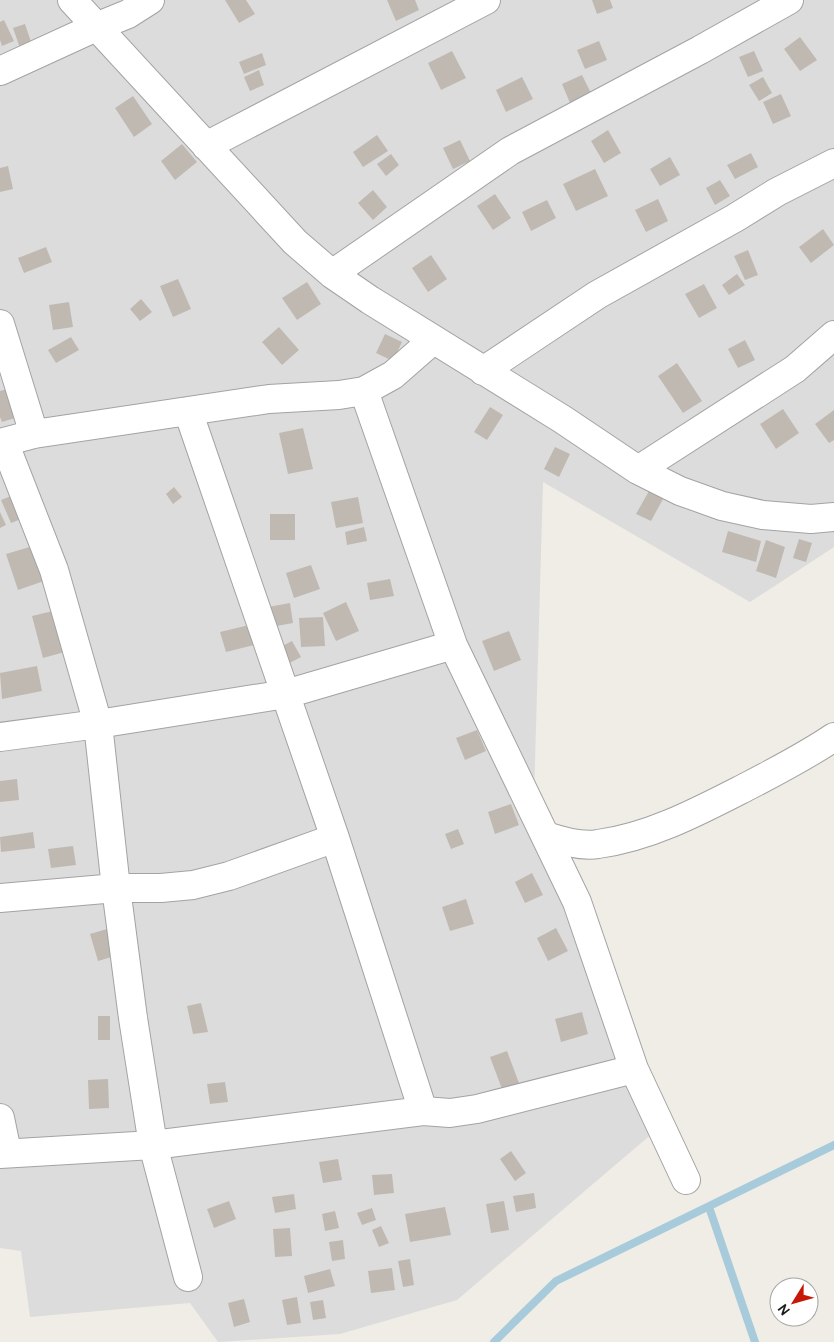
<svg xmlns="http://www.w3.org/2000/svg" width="834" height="1342" font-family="Overpass,sans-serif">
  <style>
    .residential { fill: #dddcdc }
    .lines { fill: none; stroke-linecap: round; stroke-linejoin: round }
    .stream { stroke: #a7cbdb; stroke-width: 8 }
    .building { fill: #c0b9b2 }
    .street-casing { stroke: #a3a3a3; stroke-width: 30 }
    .street { stroke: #fff; stroke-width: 28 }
  </style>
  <rect width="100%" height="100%" fill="#efede5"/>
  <path class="residential" d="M 0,0 L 834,0 L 834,547 L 750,602 L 543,482 L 534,798 L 654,1132 L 457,1300 L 340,1334 L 218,1342 L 190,1303 L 30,1317 L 21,1251 L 0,1248 Z"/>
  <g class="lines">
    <path class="stream" d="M 709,1207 L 755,1342
      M 494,1342 L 556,1281 L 834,1145"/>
  </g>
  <path class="building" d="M 225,0 L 246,0 L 255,14 L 239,23 Z
    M 387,0 L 415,0 L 419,10 L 396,21 Z
    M 592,0 L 610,0 L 613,8 L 597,14 Z
    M 4,20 L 14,41 L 2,46 L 0,40 L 0,22 Z
    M 25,24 L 32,45 L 20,48 L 13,28 Z
    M 800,37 L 817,60 L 800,71 L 784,49 Z
    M 599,41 L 607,60 L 585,69 L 577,50 Z
    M 452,51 L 466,78 L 441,90 L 428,63 Z
    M 754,51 L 763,71 L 748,77 L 739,57 Z
    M 262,53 L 266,65 L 244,74 L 239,62 Z
    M 259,70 L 264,85 L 250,91 L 244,77 Z
    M 582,75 L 591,93 L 570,103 L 562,84 Z
    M 522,77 L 533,99 L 506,112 L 496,90 Z
    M 763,77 L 772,93 L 759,101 L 749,85 Z
    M 781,94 L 791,116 L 773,124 L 763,102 Z
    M 133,96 L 152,124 L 134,137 L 115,108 Z
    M 608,130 L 621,153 L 604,163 L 591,141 Z
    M 377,135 L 388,151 L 363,167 L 353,152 Z
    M 460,140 L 470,161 L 453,169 L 443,148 Z
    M 182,144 L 197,162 L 175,180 L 161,161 Z
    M 751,153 L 758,167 L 735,179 L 727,165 Z
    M 391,154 L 399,165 L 386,176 L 377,164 Z
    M 670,157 L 680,175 L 660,186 L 650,169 Z
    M 8,166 L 13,189 L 0,192 L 0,168 Z
    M 595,169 L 608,196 L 576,211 L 563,184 Z
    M 720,180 L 730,196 L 715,205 L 706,188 Z
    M 373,190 L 387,207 L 373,220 L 358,203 Z
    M 495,194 L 511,218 L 493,230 L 477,206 Z
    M 658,199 L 668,221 L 646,232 L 635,210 Z
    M 547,200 L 556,218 L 531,231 L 522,212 Z
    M 823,229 L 834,245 L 811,263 L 799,247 Z
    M 46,247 L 52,262 L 24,273 L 18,258 Z
    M 748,250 L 758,275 L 745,280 L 734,256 Z
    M 431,255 L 447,279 L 428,292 L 412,268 Z
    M 737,274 L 745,285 L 729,295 L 722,285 Z
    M 178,279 L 191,309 L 173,317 L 160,286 Z
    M 307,282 L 321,304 L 297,320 L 282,298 Z
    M 704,284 L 717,308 L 699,318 L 685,294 Z
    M 141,299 L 152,312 L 140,321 L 130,309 Z
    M 69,302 L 73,327 L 53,330 L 49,305 Z
    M 279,327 L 299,350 L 282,365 L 262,342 Z
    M 385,334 L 402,342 L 393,361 L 376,353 Z
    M 71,337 L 79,350 L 56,363 L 48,350 Z
    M 745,340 L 755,360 L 738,368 L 728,349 Z
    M 677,363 L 702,401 L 683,413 L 658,376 Z
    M 14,387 L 22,416 L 2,422 L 0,417 L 0,391 Z
    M 490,407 L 503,415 L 487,440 L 474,432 Z
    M 783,409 L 799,433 L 776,449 L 760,424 Z
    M 834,410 L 834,440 L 829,443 L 815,424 Z
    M 303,428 L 313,469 L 288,474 L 279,433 Z
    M 555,447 L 570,454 L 559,477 L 544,469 Z
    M 174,487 L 182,497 L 173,504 L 166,494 Z
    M 649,491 L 663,499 L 651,521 L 636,514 Z
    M 11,496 L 21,519 L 11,523 L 1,500 Z
    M 358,497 L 363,523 L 336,528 L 331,502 Z
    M 0,512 L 6,525 L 0,528 Z
    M 270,514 L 295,514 L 295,540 L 270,540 Z
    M 364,527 L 367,541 L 347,545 L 345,532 Z
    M 728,531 L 761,541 L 756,562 L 722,552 Z
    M 799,539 L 812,543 L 806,562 L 793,558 Z
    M 766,540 L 785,547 L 776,578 L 756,571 Z
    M 33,546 L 44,581 L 18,590 L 6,554 Z
    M 311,565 L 320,589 L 294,598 L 286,573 Z
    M 390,579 L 394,596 L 370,600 L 367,583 Z
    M 346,602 L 359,631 L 336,641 L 323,613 Z
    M 290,603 L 293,623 L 271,627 L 268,607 Z
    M 57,610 L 68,651 L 43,658 L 32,616 Z
    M 323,617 L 325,646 L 301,647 L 299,618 Z
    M 249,625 L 254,645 L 226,652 L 220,632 Z
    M 509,631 L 521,660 L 494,671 L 482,641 Z
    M 292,641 L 301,657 L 284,666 L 275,650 Z
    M 37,666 L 42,691 L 2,699 L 0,673 Z
    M 477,730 L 486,751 L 465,760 L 456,738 Z
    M 17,779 L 19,800 L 0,802 L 0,781 Z
    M 511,804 L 519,825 L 495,834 L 488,812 Z
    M 458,829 L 464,844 L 451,849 L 445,834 Z
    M 33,832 L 35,848 L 1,852 L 0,837 Z
    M 73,846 L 76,865 L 51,868 L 48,849 Z
    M 532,873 L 543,895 L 525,903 L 515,882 Z
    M 466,899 L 474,924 L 450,931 L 442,907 Z
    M 556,928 L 568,951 L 548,961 L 537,938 Z
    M 107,929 L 115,956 L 98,961 L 90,934 Z
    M 201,1003 L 208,1032 L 193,1034 L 187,1006 Z
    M 582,1012 L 588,1034 L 561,1042 L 555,1019 Z
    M 98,1016 L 110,1016 L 110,1040 L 98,1040 Z
    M 507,1051 L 519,1083 L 502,1089 L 490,1057 Z
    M 108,1079 L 109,1108 L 89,1109 L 88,1080 Z
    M 225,1082 L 228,1102 L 210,1104 L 207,1084 Z
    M 511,1151 L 526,1173 L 515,1181 L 500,1159 Z
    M 338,1159 L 342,1180 L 323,1183 L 319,1162 Z
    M 392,1174 L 394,1193 L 374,1195 L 372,1175 Z
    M 534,1193 L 536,1208 L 516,1212 L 513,1196 Z
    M 294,1194 L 296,1209 L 275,1213 L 272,1197 Z
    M 229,1201 L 236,1219 L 214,1228 L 207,1209 Z
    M 504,1201 L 509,1230 L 491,1233 L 486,1204 Z
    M 445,1207 L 451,1235 L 410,1242 L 405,1214 Z
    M 372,1208 L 376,1220 L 362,1225 L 357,1213 Z
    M 335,1211 L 339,1228 L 325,1231 L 322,1214 Z
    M 381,1226 L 389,1243 L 379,1247 L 372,1230 Z
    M 290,1228 L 292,1256 L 275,1257 L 273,1229 Z
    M 343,1240 L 345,1259 L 332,1261 L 329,1242 Z
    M 410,1259 L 414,1285 L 403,1287 L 398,1261 Z
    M 392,1268 L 395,1290 L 371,1293 L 368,1271 Z
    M 330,1269 L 335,1286 L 308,1293 L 304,1276 Z
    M 297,1297 L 301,1323 L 287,1325 L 282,1300 Z
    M 244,1299 L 250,1322 L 234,1327 L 228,1303 Z
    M 323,1300 L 326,1318 L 313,1320 L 310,1302 Z"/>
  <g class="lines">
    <g class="street-casing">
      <path id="street" d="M 72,0 L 295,242 L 332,274 L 370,300 L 562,419 L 638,470 L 680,491 L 722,506 L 763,515 L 811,519 L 834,517
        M 0,71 L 96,27 L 128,14 L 150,0
        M 206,146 L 486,0
        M 332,274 L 510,151 L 700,50 L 789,0
        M 0,324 L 34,434
        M 483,371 L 597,295 L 735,218 L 777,192 L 834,163
        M 364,391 L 453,645 L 577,902 L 634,1069 L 686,1180
        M 188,411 L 335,838 L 423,1111
        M 4,442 L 54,570 L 98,724 L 116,888 L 133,1018 L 153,1145 L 188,1277
        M 0,443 L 34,434 L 269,399 L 339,395 L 364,391 L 393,375 L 433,340
        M 638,470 L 795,369 L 834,335
        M 0,737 L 98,724 L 286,694 L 453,645
        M 546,836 C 561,841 582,847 598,844 C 651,837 701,810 748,786 C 777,771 806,756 834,737
        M 0,898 L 116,888 L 161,888 L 193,885 L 229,876 L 335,838
        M 0,1118 L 7,1152
        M 0,1154 L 153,1145 L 423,1111 L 450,1113 L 477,1109 L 634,1069"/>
    </g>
    <use href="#street" class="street"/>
  </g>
  <g transform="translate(794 1302) rotate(233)"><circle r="24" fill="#ffffff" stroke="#a5a5a5"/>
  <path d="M0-4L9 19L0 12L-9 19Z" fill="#c61707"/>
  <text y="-8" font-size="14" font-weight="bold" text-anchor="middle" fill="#1f1f1f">N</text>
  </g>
</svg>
